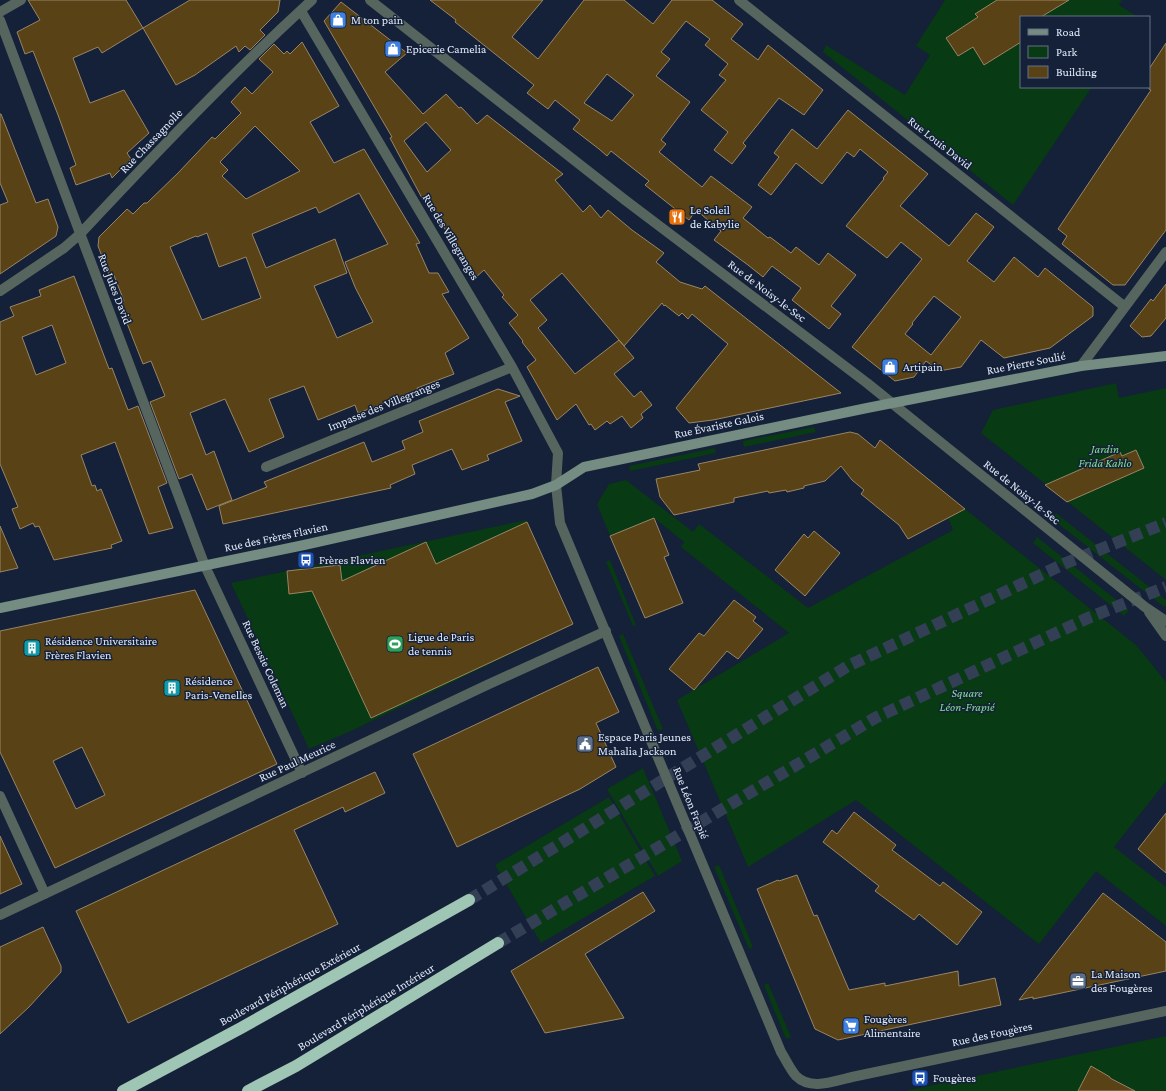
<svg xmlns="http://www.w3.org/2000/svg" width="1166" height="1091" font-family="'Crimson Pro',serif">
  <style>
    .green { fill: #083a13 }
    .building { fill: #5a4217; stroke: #988566; fill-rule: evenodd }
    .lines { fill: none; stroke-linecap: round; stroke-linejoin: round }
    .highway-tunnel { stroke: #333f55; stroke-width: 12; stroke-dasharray: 12 6; stroke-linecap: butt }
    .street { stroke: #56655e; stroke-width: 10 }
    .secondary { stroke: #748c81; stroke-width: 10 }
    .highway { stroke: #9fc6b4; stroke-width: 12 }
    .labels { text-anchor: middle; stroke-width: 3; stroke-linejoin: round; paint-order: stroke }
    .poi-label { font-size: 12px; fill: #e1eafa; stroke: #142138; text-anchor: start }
    .street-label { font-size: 12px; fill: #e1eafa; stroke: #142138 }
    .park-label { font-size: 12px; font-style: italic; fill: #84de8e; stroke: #142138 }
  </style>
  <rect width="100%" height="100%" fill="#142138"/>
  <path class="green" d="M 945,0 L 1122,0 L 1119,5 L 1138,17 L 1021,17 L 1021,87 L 1092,87 L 1013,205 L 823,52 L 826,45 L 905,95 L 930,55 L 916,46 Z
    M 1116,383 L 1119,398 L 1166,388 L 1166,580 L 981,433 L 993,410 Z
    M 814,427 L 816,432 L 744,447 L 743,441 Z
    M 715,448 L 716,453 L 630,471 L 629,466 Z
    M 626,480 L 693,532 L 699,524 L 808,608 L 953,530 L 948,518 L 965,509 L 1136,645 L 1166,682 L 1166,781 L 1114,847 L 1166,887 L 1166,926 L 1096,871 L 1039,944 L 856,800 L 748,867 L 677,700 L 789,633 L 681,547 L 684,542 L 654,518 L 610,536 L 597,504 L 609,484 Z
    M 1056,513 L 1166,600 L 1166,605 L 1164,607 L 1051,518 Z
    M 526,520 L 573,624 L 353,730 L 309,749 L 231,583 Z
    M 1037,537 L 1129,610 L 1124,616 L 1033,543 Z
    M 610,560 L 636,625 L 633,626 L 606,562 Z
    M 623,634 L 663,729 L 658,731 L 619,636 Z
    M 643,768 L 682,861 L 658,876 L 607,789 Z
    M 609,797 L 655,876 L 541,943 L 495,865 Z
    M 719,865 L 753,947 L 749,949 L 714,867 Z
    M 768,983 L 791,1037 L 786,1039 L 764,985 Z
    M 1166,1036 L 1166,1091 L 1135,1091 L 1091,1066 L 1089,1091 L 905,1091 Z"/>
  <path class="building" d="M 28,0 L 126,0 L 143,28 L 102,53 L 98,47 L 73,58 L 90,103 L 124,90 L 149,133 L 127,153 L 131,159 L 112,178 L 110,173 L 76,185 L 70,168 L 76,165 L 58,115 L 33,51 L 25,54 L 17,32 L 40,20 Z
    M 190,0 L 280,0 L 278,12 L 260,30 L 265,35 L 250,50 L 245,46 L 239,52 L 236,46 L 195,75 L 176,85 L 143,28 Z
    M 430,0 L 543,0 L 512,37 L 538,59 L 584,0 L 624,0 L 653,24 L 672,0 L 712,0 L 743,24 L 731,39 L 758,60 L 768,45 L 823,90 L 804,115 L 779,98 L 743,143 L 746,146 L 732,164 L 714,150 L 728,132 L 701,110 L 726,80 L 719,75 L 728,64 L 705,45 L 710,39 L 686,21 L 661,52 L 670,59 L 656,76 L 690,102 L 661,140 L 666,144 L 659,152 L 702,187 L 711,176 L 752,207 L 743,218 L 768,238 L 770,237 L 791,253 L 796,247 L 819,265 L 828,253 L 856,275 L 831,306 L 841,314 L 829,329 L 792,300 L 801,288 L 772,266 L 763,277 L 748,265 L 714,240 L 721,231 L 696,210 L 689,220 L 645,185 L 649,181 L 611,151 L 607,156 L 599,149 L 573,129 L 580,120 L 555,100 L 548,109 L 527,93 L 534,85 L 470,34 L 455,22 L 456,20 ZM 607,74 L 634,95 L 612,121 L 584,103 Z
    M 997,0 L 1069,0 L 1041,17 L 1021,17 L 1021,42 L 984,65 L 973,47 L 958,56 L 946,38 L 978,17 L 975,14 Z
    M 341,2 L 407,53 L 385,72 L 423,114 L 446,94 L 459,108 L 461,107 L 477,124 L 487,115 L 563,174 L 555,180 L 583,212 L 590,205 L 601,218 L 608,210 L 632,230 L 664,253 L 656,262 L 680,282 L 702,289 L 705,286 L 841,393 L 713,420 L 689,423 L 676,408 L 728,344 L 692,314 L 688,319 L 682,313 L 679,316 L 665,305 L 664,306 L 662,303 L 624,346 L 562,273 L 530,300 L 547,320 L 538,328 L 575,374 L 619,340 L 634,358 L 614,374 L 634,397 L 641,391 L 652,405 L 641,414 L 643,418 L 631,428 L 622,416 L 610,424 L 607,421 L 595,430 L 591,424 L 589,425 L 576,404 L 557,420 L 527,367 L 536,360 L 522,342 L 523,341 L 509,323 L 518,315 L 502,297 L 504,295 L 484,270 L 475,278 L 449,234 L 448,234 L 426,198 L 423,200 L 390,138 L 392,137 L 324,21 ZM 426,122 L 451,150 L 427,172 L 404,141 Z
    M 302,42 L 339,106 L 310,122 L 334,163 L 364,149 L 420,243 L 416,244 L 429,273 L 438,273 L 449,292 L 442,294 L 469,338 L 445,353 L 454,374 L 417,388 L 418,391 L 358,413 L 355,405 L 318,420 L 304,386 L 269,399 L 284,437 L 249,452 L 225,399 L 190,413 L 206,455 L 214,451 L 232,500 L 207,510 L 192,474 L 179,479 L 150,402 L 165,396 L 151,361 L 143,364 L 119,303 L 124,301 L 113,273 L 109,275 L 98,246 L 99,237 L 127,209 L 133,214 L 144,203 L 147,203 L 178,173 L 212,137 L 215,139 L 241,113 L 231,102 L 245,87 L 252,94 L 273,72 L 259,59 L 274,44 L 284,54 L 287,51 L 290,54 ZM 255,126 L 300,171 L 246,199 L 222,176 L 228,170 L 220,162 ZM 359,193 L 388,244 L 345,262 L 355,287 L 373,322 L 337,338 L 314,286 L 347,273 L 335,239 L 266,268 L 252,234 L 316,207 L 319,213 ZM 207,233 L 219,267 L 246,257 L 261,298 L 202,320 L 170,247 L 196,236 L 197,237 Z
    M 1166,43 L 1166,230 L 1125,285 L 1113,285 L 1062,244 L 1067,236 L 1058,229 L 1151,90 L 1149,89 L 1149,69 Z
    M 848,110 L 928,174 L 900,206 L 949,246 L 976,213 L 994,227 L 967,261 L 994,282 L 1014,257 L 1038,277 L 1045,268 L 1093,307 L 1093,316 L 1050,348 L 1004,358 L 981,340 L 961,367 L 939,371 L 926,361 L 914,377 L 895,381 L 852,347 L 922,259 L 901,242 L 887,258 L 846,226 L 884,179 L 883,178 L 888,172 L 860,149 L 854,157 L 847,152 L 822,184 L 796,163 L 771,195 L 758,185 L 779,157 L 774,153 L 792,129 L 817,149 ZM 934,296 L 961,317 L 931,355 L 905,334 L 913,324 L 912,323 Z
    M 0,114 L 1,114 L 36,203 L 48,199 L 58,227 L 56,236 L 0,274 L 0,205 L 8,202 L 0,183 Z
    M 74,276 L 109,369 L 112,368 L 128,410 L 138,406 L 167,483 L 158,487 L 173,528 L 149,534 L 115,442 L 81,455 L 92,486 L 95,485 L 97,491 L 101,489 L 122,541 L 111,545 L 112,548 L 54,560 L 39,526 L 35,527 L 33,523 L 20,529 L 12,509 L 18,507 L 0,464 L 0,322 L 14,316 L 10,307 L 41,296 L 39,290 ZM 52,325 L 66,363 L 36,375 L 22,337 Z
    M 1166,284 L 1166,318 L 1151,336 L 1142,337 L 1130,326 L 1151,299 L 1153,301 Z
    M 498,389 L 520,396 L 505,402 L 522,441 L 487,455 L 489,460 L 462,470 L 452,449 L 412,465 L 415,474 L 390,485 L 391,488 L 223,524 L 219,506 L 267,487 L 264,482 L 364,442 L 372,462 L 405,449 L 402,441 L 423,432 L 419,421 Z
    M 850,432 L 858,434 L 875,448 L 880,440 L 965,509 L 908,539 L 899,525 L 861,494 L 864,490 L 852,480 L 841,466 L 825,481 L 804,486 L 804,488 L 787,492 L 786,490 L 769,493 L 768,491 L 734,498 L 734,502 L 674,515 L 660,497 L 656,479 L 700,470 L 698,464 Z
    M 1136,450 L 1144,468 L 1067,502 L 1045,485 L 1120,452 L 1122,456 Z
    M 654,518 L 669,555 L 664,557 L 683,603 L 645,618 L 610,536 Z
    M 527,522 L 573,624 L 371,718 L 312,591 L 289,594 L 287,571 L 340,565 L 342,581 L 426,542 L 436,564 Z
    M 0,526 L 18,568 L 0,572 Z
    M 814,531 L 840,553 L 805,596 L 775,570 L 804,534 L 808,538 Z
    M 195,590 L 277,764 L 55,868 L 0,752 L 0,631 ZM 82,747 L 105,795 L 76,809 L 53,761 Z
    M 734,600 L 756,617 L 753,621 L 763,629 L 738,659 L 727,651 L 694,690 L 669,669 L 699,633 L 704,636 Z
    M 598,667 L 619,712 L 596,723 L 616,767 L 580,789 L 457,847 L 413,754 Z
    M 375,772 L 385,793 L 345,812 L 343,807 L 294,830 L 338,924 L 128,1023 L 76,911 L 296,808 Z
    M 854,812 L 896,845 L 892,850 L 940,886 L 943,882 L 982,912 L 957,945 L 919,914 L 914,920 L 875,891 L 879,886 L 823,842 L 832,830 L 837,834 Z
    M 1166,813 L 1166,873 L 1138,849 Z
    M 0,836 L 22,884 L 0,894 Z
    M 797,875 L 814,916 L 817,915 L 849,990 L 885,983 L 885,986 L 958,971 L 959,986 L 995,978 L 1001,1005 L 838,1040 L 815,1029 L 757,889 L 778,880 L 779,881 Z
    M 643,892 L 655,911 L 585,954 L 624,1018 L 545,1033 L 511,971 Z
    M 1103,893 L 1166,942 L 1166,971 L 1033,999 L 1033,997 L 1019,1000 Z
    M 43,927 L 61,966 L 61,972 L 29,1007 L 0,1034 L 0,947 Z
    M 1091,1066 L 1110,1077 L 1110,1078 L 1135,1091 L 1078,1091 Z"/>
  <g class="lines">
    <path class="highway-tunnel" d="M 469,900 L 848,666 L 1066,563 L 1166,523
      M 498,943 L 875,718 L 1088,618 L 1166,587"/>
    <path class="street" d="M 370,0 L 625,200 L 867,383 L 1145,607 L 1166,621
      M 739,0 L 1125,307
      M 301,11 L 512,367 L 558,453 L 556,485 L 560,523 L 781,1052 C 786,1060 790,1069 796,1076 C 811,1091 834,1081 852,1077 L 1166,1011
      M 0,12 L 21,0
      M 0,20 L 197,545 L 205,566 L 302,773
      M 0,291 L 64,248 L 80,234 C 155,154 231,74 312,0
      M 1081,366 L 1166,252
      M 266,467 L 512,367
      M 1149,612 L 1166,636
      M 0,796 L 45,894
      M 0,915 L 487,685 L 606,631"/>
    <path class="secondary" d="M 0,608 L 304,545 L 532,494 L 556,485 L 584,467 L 867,408 L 1081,366 L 1166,356"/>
    <path class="highway" d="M 123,1091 L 241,1028 L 469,900
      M 248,1091 L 296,1066 L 498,943"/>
  </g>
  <defs>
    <g id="shop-square" transform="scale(0.9)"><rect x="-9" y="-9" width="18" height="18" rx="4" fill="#3f7fe0" stroke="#142138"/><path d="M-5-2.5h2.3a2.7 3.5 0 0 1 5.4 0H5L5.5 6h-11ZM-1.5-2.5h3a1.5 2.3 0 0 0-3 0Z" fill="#fff"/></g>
    <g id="restaurant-square" transform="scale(0.9)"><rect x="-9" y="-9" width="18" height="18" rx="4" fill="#e8710a" stroke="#142138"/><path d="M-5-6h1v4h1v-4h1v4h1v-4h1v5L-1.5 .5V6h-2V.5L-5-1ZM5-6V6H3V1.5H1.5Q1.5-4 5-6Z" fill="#fff"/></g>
    <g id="bus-square" transform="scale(0.9)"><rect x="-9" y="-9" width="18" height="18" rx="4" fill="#1a4fb4" stroke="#142138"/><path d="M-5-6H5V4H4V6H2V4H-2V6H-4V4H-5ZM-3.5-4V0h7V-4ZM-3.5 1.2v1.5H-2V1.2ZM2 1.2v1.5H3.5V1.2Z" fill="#fff"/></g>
    <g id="stadium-square" transform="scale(0.9)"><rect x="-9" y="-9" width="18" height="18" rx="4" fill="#2e9e5b" stroke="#142138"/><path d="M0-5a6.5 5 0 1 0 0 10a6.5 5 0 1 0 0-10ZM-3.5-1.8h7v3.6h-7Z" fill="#fff"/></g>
    <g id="building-square" transform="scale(0.9)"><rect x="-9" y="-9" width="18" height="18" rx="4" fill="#0f9aa8" stroke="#142138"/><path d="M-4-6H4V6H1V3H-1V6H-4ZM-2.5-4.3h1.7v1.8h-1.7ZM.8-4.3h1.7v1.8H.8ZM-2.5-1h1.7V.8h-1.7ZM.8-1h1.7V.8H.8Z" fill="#fff"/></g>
    <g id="civic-square" transform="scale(0.9)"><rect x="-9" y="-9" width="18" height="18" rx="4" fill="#5c6f8a" stroke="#142138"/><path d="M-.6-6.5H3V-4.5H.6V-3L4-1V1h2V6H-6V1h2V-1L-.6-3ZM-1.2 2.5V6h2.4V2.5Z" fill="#fff"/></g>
    <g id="office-square" transform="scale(0.9)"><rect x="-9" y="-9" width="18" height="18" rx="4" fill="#5c6f8a" stroke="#142138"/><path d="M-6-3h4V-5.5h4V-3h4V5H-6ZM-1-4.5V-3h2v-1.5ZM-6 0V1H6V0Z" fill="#fff"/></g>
    <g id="supermarket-square" transform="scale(0.9)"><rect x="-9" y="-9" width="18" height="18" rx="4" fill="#3f7fe0" stroke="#142138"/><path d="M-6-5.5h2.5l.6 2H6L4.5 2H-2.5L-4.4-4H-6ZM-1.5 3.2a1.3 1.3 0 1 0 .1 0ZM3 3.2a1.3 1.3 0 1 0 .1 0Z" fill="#fff"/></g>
  </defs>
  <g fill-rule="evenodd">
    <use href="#shop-square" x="338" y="20"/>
    <use href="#shop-square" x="393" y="49"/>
    <use href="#restaurant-square" x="677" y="217"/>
    <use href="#shop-square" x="890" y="367"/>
    <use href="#bus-square" x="306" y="560"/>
    <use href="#stadium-square" x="395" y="644"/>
    <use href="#building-square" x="32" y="648"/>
    <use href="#building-square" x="172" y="688"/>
    <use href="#civic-square" x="585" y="744"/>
    <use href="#office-square" x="1078" y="981"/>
    <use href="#supermarket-square" x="851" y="1026"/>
    <use href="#bus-square" x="920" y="1078"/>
  </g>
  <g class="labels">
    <g class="poi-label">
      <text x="351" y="24">M ton pain</text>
      <text x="406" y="53">Epicerie Camelia</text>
      <text x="690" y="214">Le Soleil<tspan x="690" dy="14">de Kabylie</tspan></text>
      <text x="903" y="371">Artipain</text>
      <text x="319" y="564">Frères Flavien</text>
      <text x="408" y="641">Ligue de Paris<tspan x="408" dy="14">de tennis</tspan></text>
      <text x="45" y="645">Résidence Universitaire<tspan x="45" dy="14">Frères Flavien</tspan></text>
      <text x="185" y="685">Résidence<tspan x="185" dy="14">Paris-Venelles</tspan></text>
      <text x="598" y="741">Espace Paris Jeunes<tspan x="598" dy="14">Mahalia Jackson</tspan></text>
      <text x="1091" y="978">La Maison<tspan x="1091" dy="14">des Fougères</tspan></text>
      <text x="864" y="1023">Fougères<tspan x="864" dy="14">Alimentaire</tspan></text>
      <text x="933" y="1082">Fougères</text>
    </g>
    <g class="street-label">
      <text transform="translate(151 141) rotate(-46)" y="4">Rue Chassagnolle</text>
      <text transform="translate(940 143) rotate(38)" y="4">Rue Louis David</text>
      <text transform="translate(451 237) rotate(59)" y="4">Rue des Villegranges</text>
      <text transform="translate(115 289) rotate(69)" y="4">Rue Jules David</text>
      <text transform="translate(767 291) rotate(37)" y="4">Rue de Noisy-le-Sec</text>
      <text transform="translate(1026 363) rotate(-11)" y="4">Rue Pierre Soulié</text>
      <text transform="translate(384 405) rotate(-22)" y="4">Impasse des Villegranges</text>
      <text transform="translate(719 425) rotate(-12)" y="4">Rue Évariste Galois</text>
      <text transform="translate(1022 492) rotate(39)" y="4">Rue de Noisy-le-Sec</text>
      <text transform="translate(276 537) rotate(-12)" y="4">Rue des Frères Flavien</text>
      <text transform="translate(266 664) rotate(65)" y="4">Rue Bessie Coleman</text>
      <text transform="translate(297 761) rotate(-25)" y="4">Rue Paul Meurice</text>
      <text transform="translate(691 803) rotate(68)" y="4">Rue Léon Frapié</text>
      <text transform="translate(290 984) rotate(-29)" y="4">Boulevard Périphérique Extérieur</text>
      <text transform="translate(366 1007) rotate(-31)" y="4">Boulevard Périphérique Intérieur</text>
      <text transform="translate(992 1034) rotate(-12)" y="4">Rue des Fougères</text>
    </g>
    <g class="park-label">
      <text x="1105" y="453">Jardin<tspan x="1105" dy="14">Frida Kahlo</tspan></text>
      <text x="967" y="697">Square<tspan x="967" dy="14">Léon-Frapié</tspan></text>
    </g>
  </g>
  <rect x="1020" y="16" width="130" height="72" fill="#142138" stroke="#667186"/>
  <rect x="1028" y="29" width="20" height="6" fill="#748c81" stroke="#667186"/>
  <text x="1056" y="36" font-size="12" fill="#e1eafa">Road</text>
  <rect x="1028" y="46" width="20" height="12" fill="#083a13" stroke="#667186"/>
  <text x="1056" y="56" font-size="12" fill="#e1eafa">Park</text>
  <rect x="1028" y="66" width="20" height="12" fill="#5a4217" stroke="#667186"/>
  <text x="1056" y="76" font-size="12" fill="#e1eafa">Building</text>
</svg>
